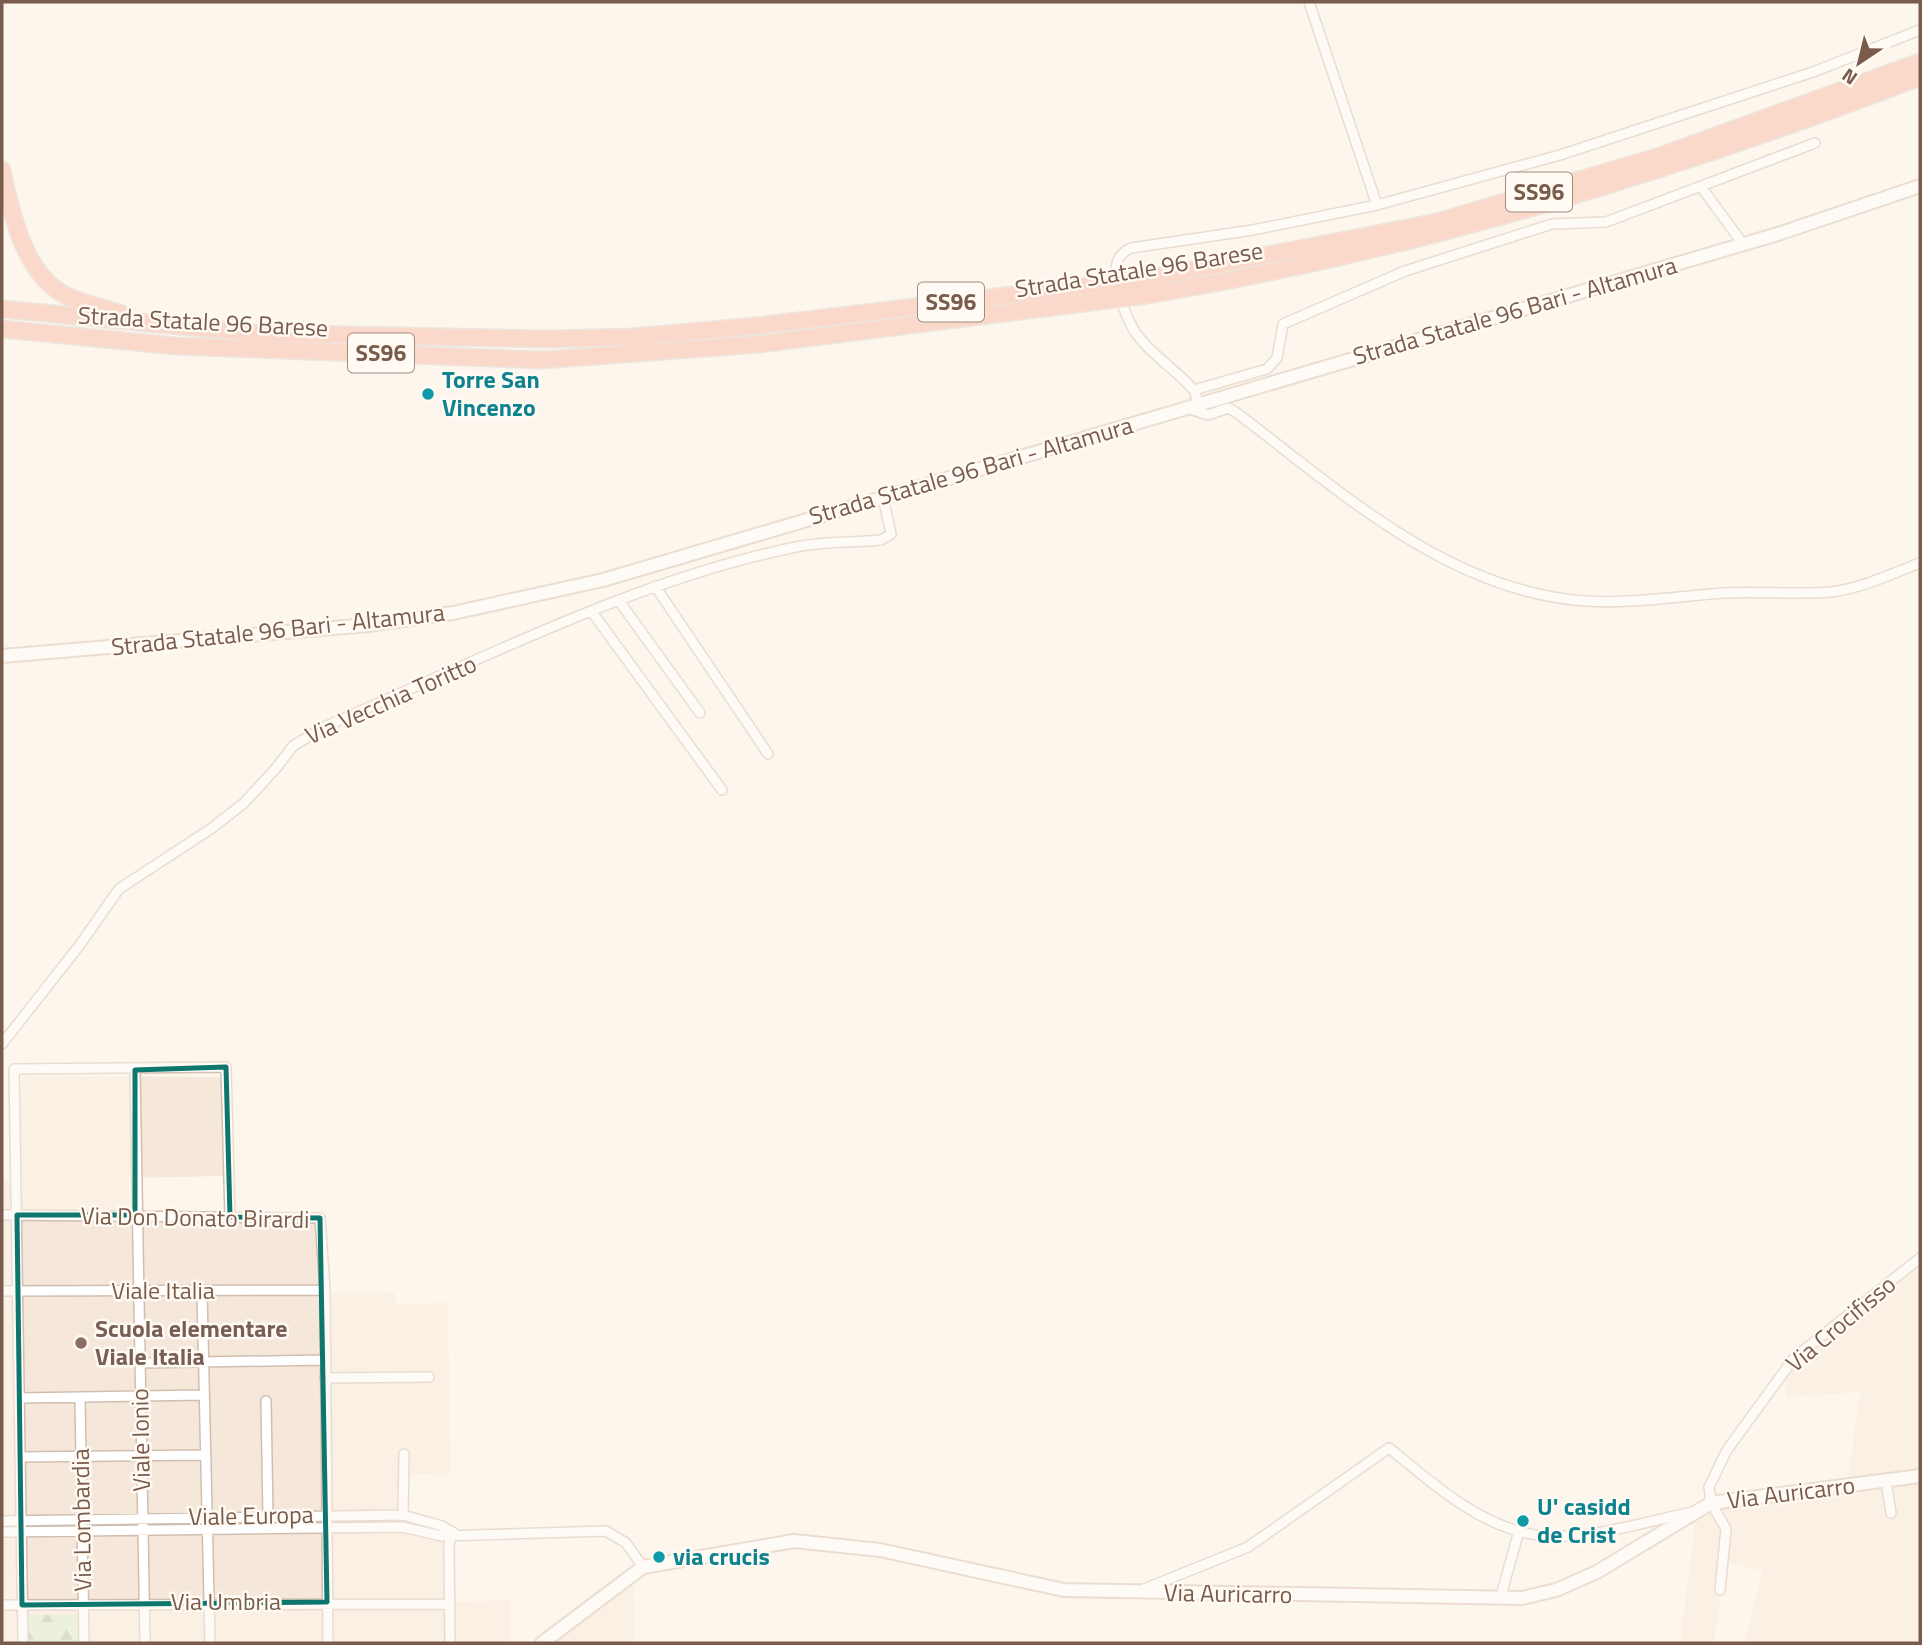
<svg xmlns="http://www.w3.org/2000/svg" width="1922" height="1645" font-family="'Titillium Web',sans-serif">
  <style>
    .residential { fill: #f5e8da }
    .forest { fill: url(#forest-firs) }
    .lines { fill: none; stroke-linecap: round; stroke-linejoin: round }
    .street-casing { stroke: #d1beb0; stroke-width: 12 }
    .secondary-casing { stroke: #d6c0b0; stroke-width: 16 }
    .highway-casing { stroke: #dad1cd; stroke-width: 19 }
    .street { stroke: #fff; stroke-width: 9 }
    .secondary { stroke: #fff; stroke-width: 12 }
    .highway { stroke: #f7b7a3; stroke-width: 16 }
    .highway-bridge-casing { stroke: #dad1cd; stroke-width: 19; stroke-linecap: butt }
    .highway-bridge { stroke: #f7b7a3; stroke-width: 16 }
    .marked { fill: none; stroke: #0f766e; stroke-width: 5; stroke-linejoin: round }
    .culture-dot { fill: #0f9aa8; stroke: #fffaf3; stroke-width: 2.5 }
    .education-dot { fill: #8d6e63; stroke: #fffaf3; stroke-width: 2.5 }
    .labels { text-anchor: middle; stroke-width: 5; stroke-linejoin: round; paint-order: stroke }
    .shield { fill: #fffaf3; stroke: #a28b7f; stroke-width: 2 }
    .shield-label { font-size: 23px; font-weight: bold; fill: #7a5c4d }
    .street-label { font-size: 24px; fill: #7a5c4d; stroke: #fffaf3 }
    .culture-label { font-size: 24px; font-weight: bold; fill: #0d838f; stroke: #fffaf3; text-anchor: start }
    .education-label { font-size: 24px; font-weight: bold; fill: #785e54; stroke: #fffaf3; text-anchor: start }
  </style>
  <defs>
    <pattern id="forest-firs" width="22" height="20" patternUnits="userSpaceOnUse" patternTransform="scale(1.75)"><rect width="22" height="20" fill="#d8ecc9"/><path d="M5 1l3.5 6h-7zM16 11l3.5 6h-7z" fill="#b4c2a5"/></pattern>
  </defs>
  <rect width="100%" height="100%" fill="#fdf6ec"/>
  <path class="residential" d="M 21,1076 L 222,1077 L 223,1176 L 129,1178 L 130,1221 L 320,1223 L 320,1294 L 394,1292 L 396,1304 L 448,1303 L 450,1475 L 408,1474 L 408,1513 L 453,1525 L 456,1602 L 510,1600 L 509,1643 L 2,1643 L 2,1180 L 19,1179 Z
    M 1920,1260 L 1920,1643 L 1745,1643 L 1763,1571 L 1725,1561 L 1714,1643 L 1680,1643 L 1696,1518 L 1727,1505 L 1847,1488 L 1860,1392 L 1786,1397 L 1786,1373 L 1803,1352 Z
    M 633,1582 L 635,1643 L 550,1643 Z"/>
  <path class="forest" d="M 83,1614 L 83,1643 L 25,1643 L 23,1615 Z"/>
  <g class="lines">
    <g class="street-casing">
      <path id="street" d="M 1309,2 L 1377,205
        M 1702,188 L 1743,244
        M 1194,390 C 1154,348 1129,346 1118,284 C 1115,268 1114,256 1131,248 L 1253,230 L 1377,205 L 1560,155 L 1813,72 L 1920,30
        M 1199,404 L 1194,390 L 1267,369 L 1277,358 L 1283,324 L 1405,271 L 1552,224 L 1606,222 L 1815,143
        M 1187,408 L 1208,415 L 1228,408 L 1237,413 C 1340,491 1449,592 1586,601 C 1631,604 1679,596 1724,593 C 1759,591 1795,595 1830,592 C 1860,589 1891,574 1920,563
        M 655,586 L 768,754
        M 619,601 L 700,713
        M 592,612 L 722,790
        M 2,1044 L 79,946 L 119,889 L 212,828 L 244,803 L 277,767 L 293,746 L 326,726 C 476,662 637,579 796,547 C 823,541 853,543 881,540 L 891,534 L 883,497
        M 135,1070 L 145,1643
        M 2,1215 L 320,1218 L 325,1290 L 328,1643
        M 2,1291 L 325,1290
        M 202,1291 L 210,1643
        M 139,1363 L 325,1360
        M 325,1378 L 429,1377
        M 19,1398 L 204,1395
        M 80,1398 L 84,1643
        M 266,1401 L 268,1516
        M 20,1457 L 205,1455
        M 1886,1481 L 1891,1513
        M 403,1515 L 404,1454
        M 2,1521 L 403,1515 L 442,1526 L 454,1533
        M 2,1532 L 402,1527 L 442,1536 L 606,1531 L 626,1543 L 643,1567
        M 1144,1589 L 1248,1547 L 1389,1448 C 1430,1481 1473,1521 1526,1533 C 1574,1545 1644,1522 1692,1512
        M 1720,1590 L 1726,1529 L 1711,1503 L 1709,1487 L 1727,1450 L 1794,1358 L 1920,1258
        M 1500,1599 L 1519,1531
        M 2,1605 L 450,1604
        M 23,1643 L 14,1069 L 226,1067 L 230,1217
        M 450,1643 L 449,1543 L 454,1533"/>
    </g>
    <g class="secondary-casing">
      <path id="secondary" d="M 2,656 L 368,625 L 453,613 L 603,580 L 1778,234 L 1920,186
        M 542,1643 L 643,1567 L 794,1541 L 880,1550 L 1064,1590 L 1522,1598 L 1556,1590 L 1597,1572 L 1711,1503 L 1920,1476"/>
    </g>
    <g class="highway-casing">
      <path id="highway" d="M 2,170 C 11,213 25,278 69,297 C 85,304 104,308 122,314
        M 1145,279 L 1437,222 L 1660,156 L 1920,62
        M 1147,295 C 1413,251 1669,173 1920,77
        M 2,309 L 254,333 L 547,339 L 632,337 L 756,326
        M 2,329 L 176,346 L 542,360 L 760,344"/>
    </g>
    <use href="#street" class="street"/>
    <use href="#secondary" class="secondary"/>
    <use href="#highway" class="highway"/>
    <g class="highway-bridge-casing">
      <path id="highway-bridge" d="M 756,326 L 1145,279
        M 760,344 L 1147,295"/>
    </g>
    <use href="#highway-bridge" class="highway-bridge"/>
  </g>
  <path d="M0 0H1922V1645H0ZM 226,1067 L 230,1217 L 320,1218 L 327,1602 L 22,1605 L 17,1215 L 135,1215 L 135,1070 Z" fill="#fdf6ec" fill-opacity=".55" fill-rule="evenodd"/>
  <path class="marked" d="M 226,1067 L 230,1217 L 320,1218 L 327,1602 L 22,1605 L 17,1215 L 135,1215 L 135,1070 Z"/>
  <g class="culture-dot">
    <circle cx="428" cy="394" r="7"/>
    <circle cx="1523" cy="1521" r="7"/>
    <circle cx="659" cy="1557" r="7"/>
  </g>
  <circle class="education-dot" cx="81" cy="1343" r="7"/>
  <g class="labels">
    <g class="shield">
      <rect x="1506" y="172.5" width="66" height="39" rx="5"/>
      <rect x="918" y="282.5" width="66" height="39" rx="5"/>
      <rect x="348" y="333.5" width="66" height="39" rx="5"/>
    </g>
    <g class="shield-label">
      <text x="1539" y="200">SS96</text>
      <text x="951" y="310">SS96</text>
      <text x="381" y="361">SS96</text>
    </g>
    <g class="street-label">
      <text transform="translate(1139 270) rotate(-9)" y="8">Strada Statale 96 Barese</text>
      <text transform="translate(1515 311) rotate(-16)" y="8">Strada Statale 96 Bari - Altamura</text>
      <text transform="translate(203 322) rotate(3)" y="8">Strada Statale 96 Barese</text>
      <text transform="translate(971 471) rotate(-16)" y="8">Strada Statale 96 Bari - Altamura</text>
      <text transform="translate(278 630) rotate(-6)" y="8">Strada Statale 96 Bari - Altamura</text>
      <text transform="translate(391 700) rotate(-24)" y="8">Via Vecchia Toritto</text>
      <text transform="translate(195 1218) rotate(1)" y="8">Via Don Donato Birardi</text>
      <text x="163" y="1299">Viale Italia</text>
      <text transform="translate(1841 1324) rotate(-40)" y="8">Via Crocifisso</text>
      <text transform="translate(141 1440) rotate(-91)" y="8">Viale Ionio</text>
      <text transform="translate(1791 1493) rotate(-7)" y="8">Via Auricarro</text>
      <text transform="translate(251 1516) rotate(-1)" y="8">Viale Europa</text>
      <text transform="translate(82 1520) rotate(-91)" y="8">Via Lombardia</text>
      <text transform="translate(1228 1594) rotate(1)" y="8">Via Auricarro</text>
      <text x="226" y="1610">Via Umbria</text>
    </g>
    <g class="culture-label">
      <text x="442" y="388">Torre San<tspan x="442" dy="28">Vincenzo</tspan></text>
      <text x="1537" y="1515">U' casidd<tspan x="1537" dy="28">de Crist</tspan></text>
      <text x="673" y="1565">via crucis</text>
    </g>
    <g class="education-label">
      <text x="95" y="1337">Scuola elementare<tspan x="95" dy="28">Viale Italia</tspan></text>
    </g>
  </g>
  <rect width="1922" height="1645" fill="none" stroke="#7a5c4d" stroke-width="7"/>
  <g transform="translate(1859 63) rotate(215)" stroke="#fffaf3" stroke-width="5" paint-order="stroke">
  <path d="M0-5L12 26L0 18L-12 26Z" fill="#7a5c4d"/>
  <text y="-10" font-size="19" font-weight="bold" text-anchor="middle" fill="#7a5c4d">N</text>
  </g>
</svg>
